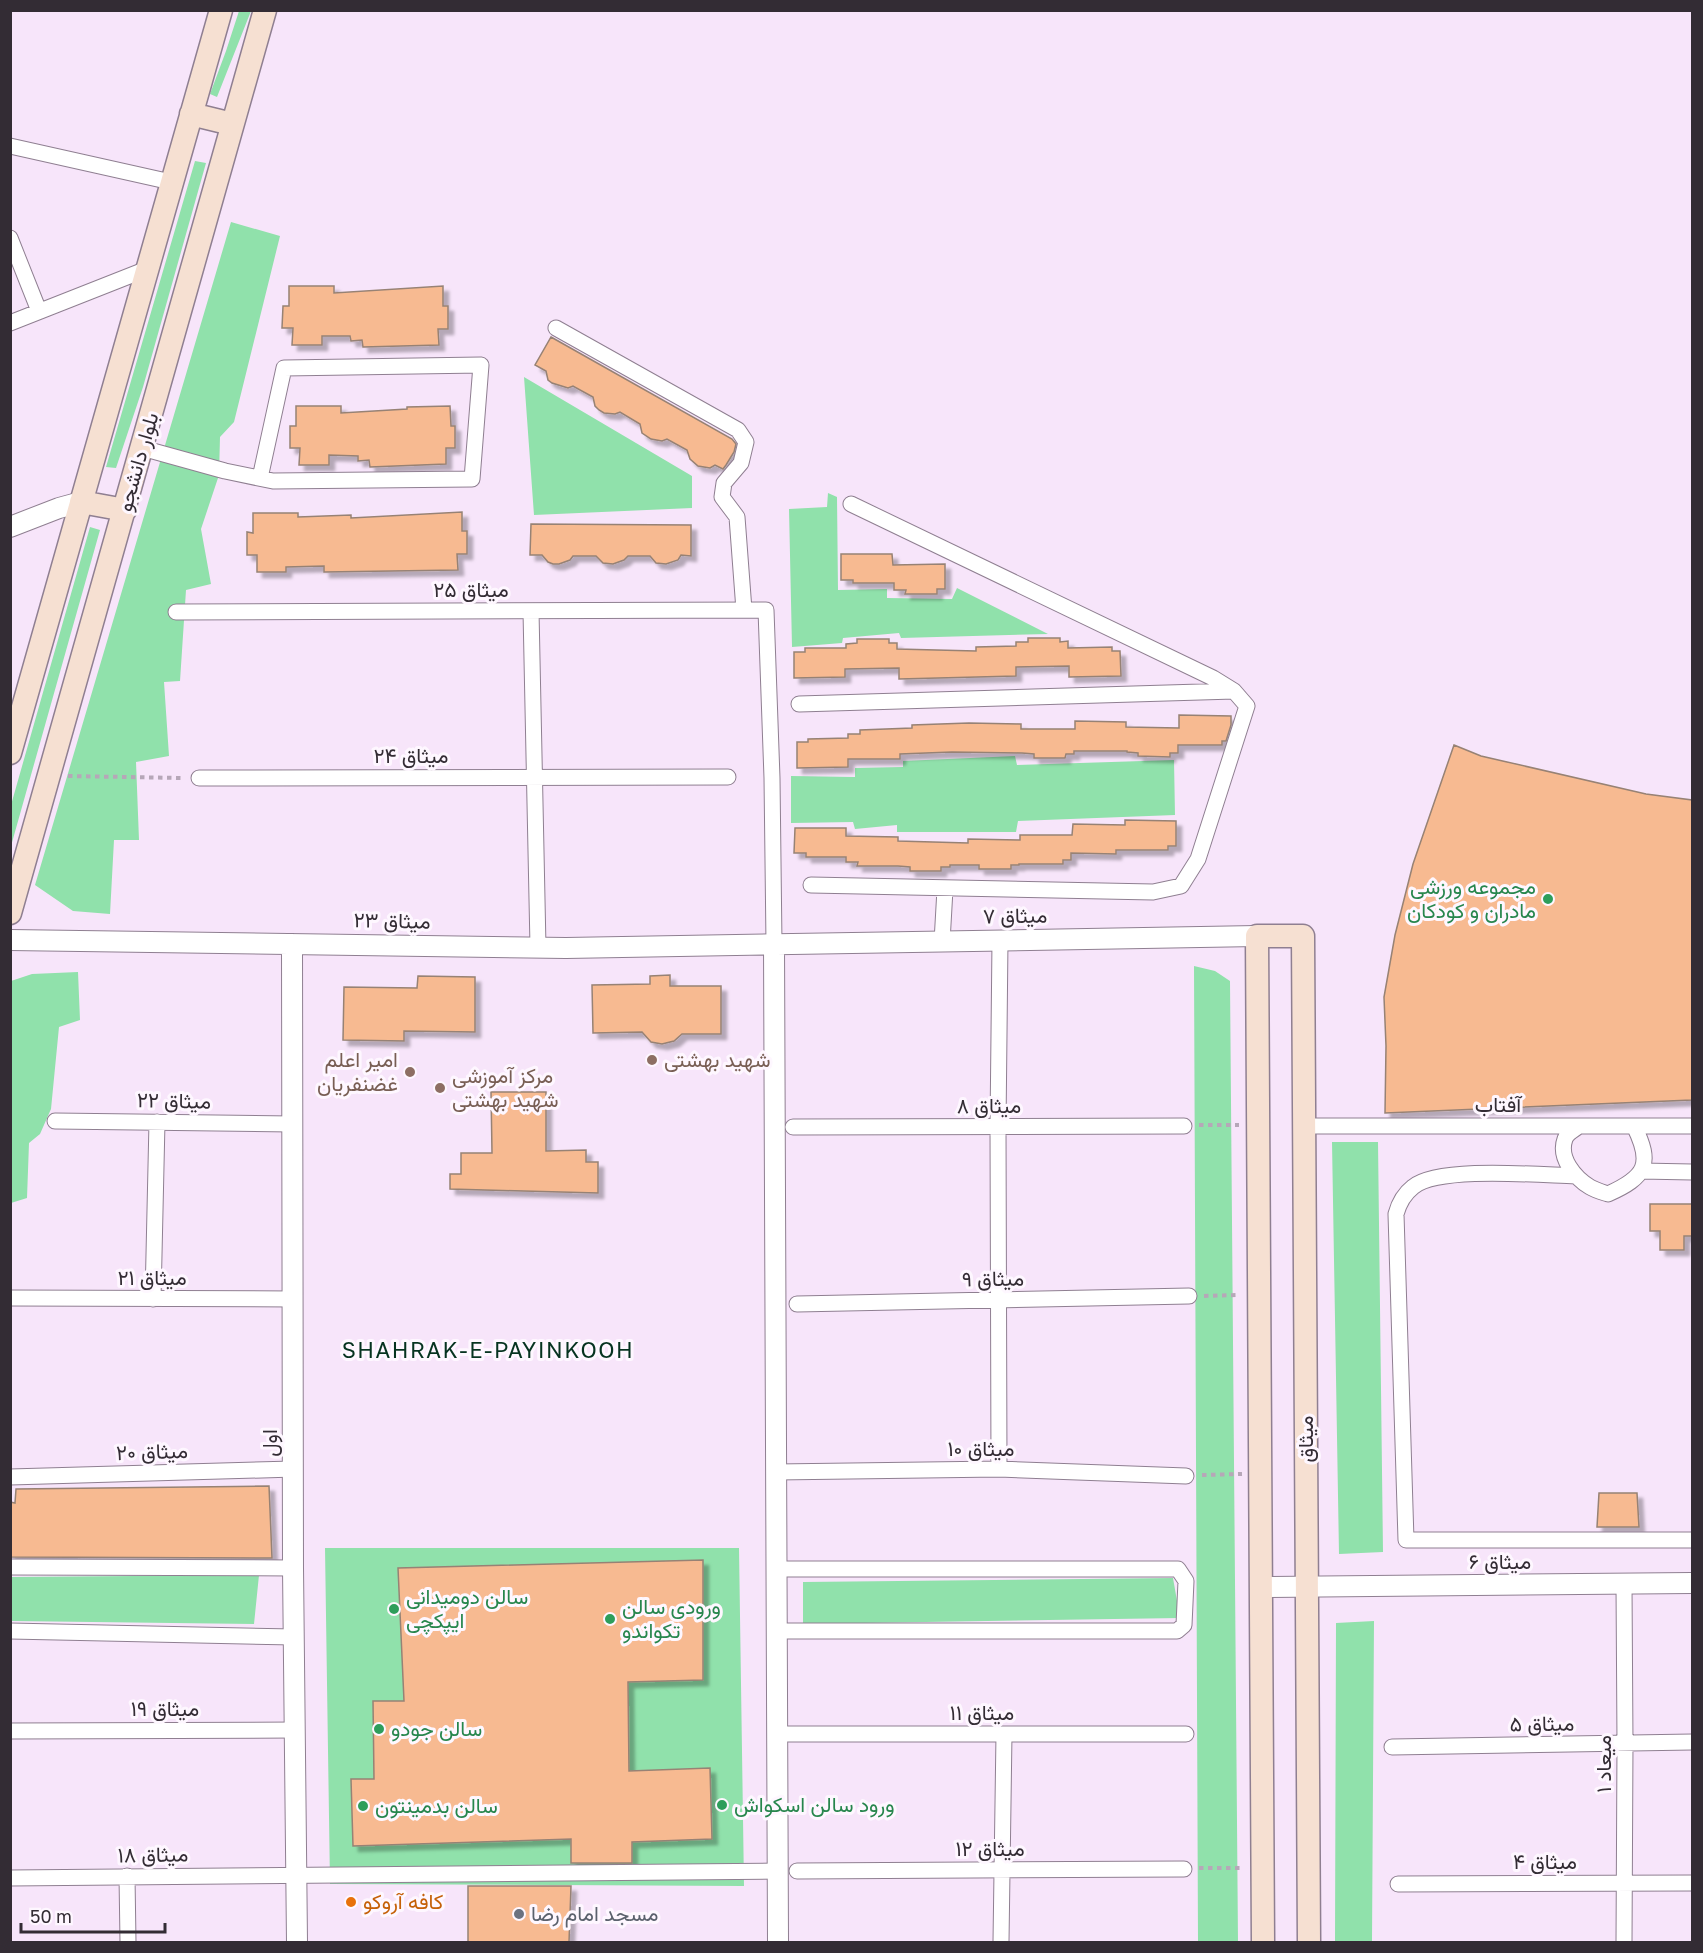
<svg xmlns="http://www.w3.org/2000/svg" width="1703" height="1953" font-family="'Golos Text',Vazirmatn,sans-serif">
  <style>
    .green { fill: #90e1ab }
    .building { fill: #f7ba91; stroke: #978274; stroke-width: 1.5; filter: url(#shadow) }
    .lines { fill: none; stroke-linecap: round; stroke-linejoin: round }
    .minor-casing { stroke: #8f7f91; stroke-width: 17 }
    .tertiary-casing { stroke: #8f7f91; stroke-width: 22 }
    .secondary-casing { stroke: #8f7f91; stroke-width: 25 }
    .path { stroke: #b6a7b8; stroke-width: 4; stroke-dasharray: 4.5 4.5; stroke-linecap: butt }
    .minor { stroke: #fff; stroke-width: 15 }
    .tertiary { stroke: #fff; stroke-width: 20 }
    .secondary { stroke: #f6e0d2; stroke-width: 22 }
    .leisure-dot { fill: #2e9e5b; stroke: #fef7ff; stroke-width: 2 }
    .education-dot { fill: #8d6e63; stroke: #fef7ff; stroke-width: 2 }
    .food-dot { fill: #e8710a; stroke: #fef7ff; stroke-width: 2 }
    .worship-dot { fill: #6b7280; stroke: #fef7ff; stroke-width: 2 }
    .labels { text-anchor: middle; stroke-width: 6; stroke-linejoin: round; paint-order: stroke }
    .street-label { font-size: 21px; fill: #332c34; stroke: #fef7ff }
    .leisure-label { font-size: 21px; fill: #27864d; stroke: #fef7ff; text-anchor: start }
    .education-label { font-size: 21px; fill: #785e54; stroke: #fef7ff; text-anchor: start }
    .food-label { font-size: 21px; fill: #c56008; stroke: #fef7ff; text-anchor: start }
    .worship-label { font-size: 21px; fill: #5b616d; stroke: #fef7ff; text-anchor: start }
    .neighbourhood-label { font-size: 22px; letter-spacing: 1.5px; fill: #063320; stroke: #fef7ff }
  </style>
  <defs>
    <filter id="shadow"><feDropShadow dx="5.5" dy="5.5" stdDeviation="1.5" flood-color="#0004"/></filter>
  </defs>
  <rect width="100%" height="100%" fill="#f7e5fa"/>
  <path class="green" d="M 239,11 L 251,11 L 217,97 L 210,94 L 226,51 Z
    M 195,161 L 206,163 L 143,387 L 116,468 L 106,467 Z
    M 231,222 L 280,236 L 234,422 L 220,437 L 219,475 L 201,529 L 211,584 L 186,590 L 180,681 L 164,682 L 169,756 L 136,762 L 139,840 L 114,840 L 110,914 L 73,911 L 35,885 Z
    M 524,377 L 692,476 L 692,508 L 534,515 Z
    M 828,493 L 837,497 L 838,590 L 887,589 L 887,598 L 952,599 L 957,588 L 1048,634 L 901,638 L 899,633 L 843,638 L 842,643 L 792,647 L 789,509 L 827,507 Z
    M 90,527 L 100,530 L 11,846 L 11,805 Z
    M 1015,756 L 1017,765 L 1174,760 L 1175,815 L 1018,821 L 1016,832 L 897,832 L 897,825 L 855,829 L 853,822 L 791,823 L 791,776 L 855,777 L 855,768 L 903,767 L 903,761 Z
    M 1194,966 L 1215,971 L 1230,981 L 1238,1942 L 1198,1942 Z
    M 78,972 L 80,1020 L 59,1027 L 51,1109 L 40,1134 L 29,1143 L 27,1198 L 11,1203 L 11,981 L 32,974 Z
    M 1332,1142 L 1378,1142 L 1383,1552 L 1339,1554 Z
    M 325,1548 L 739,1548 L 744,1886 L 330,1884 Z
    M 259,1575 L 254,1624 L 11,1621 L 11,1577 Z
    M 1173,1578 L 1180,1618 L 803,1624 L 803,1582 Z
    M 1374,1621 L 1372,1942 L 1335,1942 L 1336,1623 Z"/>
  <path class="building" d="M 289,286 L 334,286 L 334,293 L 443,286 L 443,306 L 448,306 L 448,329 L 438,329 L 439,345 L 363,347 L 362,340 L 351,341 L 350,336 L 322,336 L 322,345 L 292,345 L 293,328 L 282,328 L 283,306 L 289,306 Z
    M 551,337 L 732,439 L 736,444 L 734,452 L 726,465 L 723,469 L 715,465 L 710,468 L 698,466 L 690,459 L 687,450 L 667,439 L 662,441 L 651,439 L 642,433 L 640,424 L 620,412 L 615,414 L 604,413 L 599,410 L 595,406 L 593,397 L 573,386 L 568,388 L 552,383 L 548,380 L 546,371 L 535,365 Z
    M 296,406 L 341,406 L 341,413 L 407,409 L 407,407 L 450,406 L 451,426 L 455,426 L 455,448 L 446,448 L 446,464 L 370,467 L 369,460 L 358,461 L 358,456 L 329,455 L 329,465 L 299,465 L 300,448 L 290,448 L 290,426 L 296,426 Z
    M 462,512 L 462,531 L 467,531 L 467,554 L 457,554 L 458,570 L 324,572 L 324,566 L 286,567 L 286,572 L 257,572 L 257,555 L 247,555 L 247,532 L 253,533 L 253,513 L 298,513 L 298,517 L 351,515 L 351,518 Z
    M 531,524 L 691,525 L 691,556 L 681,555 L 678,560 L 666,564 L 656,563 L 650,556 L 628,556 L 624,560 L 613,564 L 603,563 L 596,556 L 573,556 L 570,560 L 559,564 L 553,564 L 548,562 L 542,555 L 530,555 Z
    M 841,554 L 892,554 L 893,565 L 945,564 L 945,589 L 937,589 L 937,594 L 905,594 L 906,590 L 894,590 L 894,583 L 853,583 L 853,580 L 841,580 Z
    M 1028,638 L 1060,638 L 1060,642 L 1068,641 L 1068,648 L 1112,647 L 1112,651 L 1120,651 L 1121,676 L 1069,677 L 1069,666 L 1016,667 L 1016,676 L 899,679 L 899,668 L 845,669 L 845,677 L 794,678 L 794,652 L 805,652 L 805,648 L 846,648 L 846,644 L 857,643 L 857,639 L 889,639 L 889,643 L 897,643 L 897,649 L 976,651 L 976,647 L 1016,646 L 1016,642 L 1028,642 Z
    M 1179,715 L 1231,716 L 1231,725 L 1226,741 L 1222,741 L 1222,745 L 1178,745 L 1178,753 L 1170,753 L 1170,757 L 1138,756 L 1138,753 L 1127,752 L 1127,751 L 1074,751 L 1074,754 L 1066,754 L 1065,758 L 1034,758 L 1034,754 L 1022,753 L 952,752 L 900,754 L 900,759 L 848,759 L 848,767 L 797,768 L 797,742 L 808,742 L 808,739 L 848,738 L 848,734 L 860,734 L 860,730 L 912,728 L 912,725 L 969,723 L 1021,724 L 1021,729 L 1075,729 L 1075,721 L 1126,722 L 1126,727 L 1179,728 Z
    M 1454,745 L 1481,756 L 1646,794 L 1692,800 L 1692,1100 L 1385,1113 L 1386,1046 L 1384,997 L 1395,935 L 1413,864 Z
    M 1125,820 L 1176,821 L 1176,846 L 1168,846 L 1168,850 L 1116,850 L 1116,854 L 1071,853 L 1071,860 L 1063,860 L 1063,864 L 1019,864 L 1019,865 L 1011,865 L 1011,869 L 979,869 L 979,865 L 950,865 L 950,867 L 941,867 L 941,871 L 910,871 L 910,867 L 898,866 L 857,866 L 858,862 L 846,862 L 846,857 L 806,857 L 806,853 L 794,853 L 795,828 L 846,828 L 846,836 L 898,837 L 898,841 L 968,843 L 968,839 L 1020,840 L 1020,835 L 1072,835 L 1073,824 L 1125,825 Z
    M 670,975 L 670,986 L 721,986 L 721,1034 L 682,1034 L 674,1041 L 662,1044 L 651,1042 L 642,1032 L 593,1033 L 592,985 L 650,984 L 650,976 Z
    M 418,976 L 475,977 L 475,1032 L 404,1031 L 404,1041 L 343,1040 L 344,987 L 417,988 Z
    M 491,1092 L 546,1092 L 546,1151 L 586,1150 L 586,1162 L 598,1162 L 598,1193 L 450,1189 L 450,1174 L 461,1174 L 461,1153 L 492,1153 Z
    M 1650,1204 L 1692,1204 L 1692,1236 L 1684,1236 L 1684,1250 L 1660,1250 L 1660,1231 L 1650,1231 Z
    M 269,1486 L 272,1558 L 10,1557 L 10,1502 L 15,1503 L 16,1489 Z
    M 1599,1493 L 1637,1493 L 1639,1527 L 1597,1527 Z
    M 703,1560 L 703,1680 L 628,1682 L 629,1771 L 710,1768 L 712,1839 L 632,1842 L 632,1863 L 571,1863 L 571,1839 L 353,1846 L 351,1779 L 374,1779 L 373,1701 L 404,1701 L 398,1568 Z
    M 468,1886 L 571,1886 L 569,1942 L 468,1942 Z"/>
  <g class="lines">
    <g class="minor-casing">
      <path id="minor" d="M 10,146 L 171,182
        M 10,238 L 39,311
        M 10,323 L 147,269
        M 556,328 L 738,430 L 746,442 L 741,463 L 724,483 L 722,497 L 737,517 L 744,610
        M 142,448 L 225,471 L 273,481 L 472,479 L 481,365 L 284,368 L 260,478
        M 531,611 L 538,947
        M 176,612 L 766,610 L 772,778 L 774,944
        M 799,704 L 1234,691
        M 199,778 L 728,777
        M 811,885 L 1153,892 L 1181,886 L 1198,859 L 1247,706 L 1234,691 L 1213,678 L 851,504
        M 942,942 L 945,889
        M 55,1121 L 292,1124
        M 1304,1126 L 1692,1126
        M 1579,1126 C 1574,1130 1567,1133 1565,1139 C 1558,1158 1575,1178 1590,1187 C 1595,1190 1602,1192 1608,1194 C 1646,1177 1653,1164 1634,1126
        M 793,1127 L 1184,1126
        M 1641,1171 L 1692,1172
        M 1575,1176 C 1539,1175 1438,1166 1413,1187 C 1404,1194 1399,1203 1396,1214 L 1406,1540 L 1692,1540
        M 10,1298 L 293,1299
        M 153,1299 L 157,1122
        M 797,1304 L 1189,1296
        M 999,1469 L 998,1127 L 1000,941
        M 776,1472 L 999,1469 L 1186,1476
        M 10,1477 L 294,1469
        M 10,1567 L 293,1568
        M 777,1569 L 1178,1569 L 1186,1581 L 1184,1625 L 1177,1631 L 777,1631
        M 1624,1585 L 1625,1744 L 1624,1942
        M 10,1631 L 294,1637
        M 10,1731 L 296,1730
        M 777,1734 L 1186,1734
        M 1392,1747 L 1692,1742
        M 797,1871 L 1184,1869
        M 127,1876 L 128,1942
        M 10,1878 L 778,1871
        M 1398,1884 L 1692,1883
        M 1001,1942 L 1004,1734"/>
    </g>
    <g class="tertiary-casing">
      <path id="tertiary" d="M 10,527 L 59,508 L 81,502
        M 10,940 L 566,948 L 1257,936
        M 292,944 L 293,1568 L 297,1942
        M 774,944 L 778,1942
        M 1261,1587 L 1692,1583"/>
    </g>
    <g class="secondary-casing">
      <path id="secondary" d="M 191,114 L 232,124
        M 81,502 L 125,510
        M 10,753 L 221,10
        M 10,913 L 265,10
        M 1263,1942 L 1257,936 L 1303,936 L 1309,1942"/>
    </g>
    <path class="path" d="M 68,776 L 183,778
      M 1199,1125 L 1239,1125
      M 1204,1296 L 1239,1295
      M 1202,1475 L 1242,1474
      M 1199,1868 L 1243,1868"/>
    <use href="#minor" class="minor"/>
    <use href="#tertiary" class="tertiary"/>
    <use href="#secondary" class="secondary"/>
  </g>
  <g class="leisure-dot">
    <circle cx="1548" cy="899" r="6"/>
    <circle cx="394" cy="1609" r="6"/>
    <circle cx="610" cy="1619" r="6"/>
    <circle cx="379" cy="1729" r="6"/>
    <circle cx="722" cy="1805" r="6"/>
    <circle cx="363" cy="1806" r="6"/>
  </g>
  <g class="education-dot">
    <circle cx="652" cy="1060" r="6"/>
    <circle cx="410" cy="1072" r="6"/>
    <circle cx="440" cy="1088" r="6"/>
  </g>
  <circle class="food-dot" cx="351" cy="1902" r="6"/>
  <circle class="worship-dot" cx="519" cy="1914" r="6"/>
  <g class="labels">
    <g class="street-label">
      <text transform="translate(138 462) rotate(-74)" y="7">بلوار دانشجو</text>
      <text x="471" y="597">میثاق ۲۵</text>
      <text x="411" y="763">میثاق ۲۴</text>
      <text transform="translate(1015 916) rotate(-1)" y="7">میثاق ۷</text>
      <text transform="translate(392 921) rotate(1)" y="7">میثاق ۲۳</text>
      <text transform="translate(174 1101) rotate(1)" y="7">میثاق ۲۲</text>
      <text x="1498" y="1112">آفتاب</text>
      <text x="989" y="1113">میثاق ۸</text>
      <text x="152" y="1285">میثاق ۲۱</text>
      <text transform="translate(993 1279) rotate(-1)" y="7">میثاق ۹</text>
      <text transform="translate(1306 1439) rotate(-90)" y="7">میثاق</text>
      <text transform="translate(270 1443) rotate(-90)" y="7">اول</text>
      <text x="981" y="1456">میثاق ۱۰</text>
      <text transform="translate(152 1452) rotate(-2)" y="7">میثاق ۲۰</text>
      <text x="1500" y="1569">میثاق ۶</text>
      <text x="165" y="1716">میثاق ۱۹</text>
      <text x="982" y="1720">میثاق ۱۱</text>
      <text transform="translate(1542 1724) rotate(-1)" y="7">میثاق ۵</text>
      <text transform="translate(1604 1764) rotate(-90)" y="7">میعاد ۱</text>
      <text x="990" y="1856">میثاق ۱۲</text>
      <text transform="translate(153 1855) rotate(-1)" y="7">میثاق ۱۸</text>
      <text x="1545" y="1869">میثاق ۴</text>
    </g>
    <g class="leisure-label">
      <text x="1536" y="894" text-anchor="end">مجموعه ورزشی<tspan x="1536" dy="24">مادران و کودکان</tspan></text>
      <text x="406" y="1604">سالن دومیدانی<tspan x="406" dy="24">ایپکچی</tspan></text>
      <text x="622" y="1614">ورودی سالن<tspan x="622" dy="24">تکواندو</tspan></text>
      <text x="391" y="1736">سالن جودو</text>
      <text x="734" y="1812">ورود سالن اسکواش</text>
      <text x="375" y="1813">سالن بدمینتون</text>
    </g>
    <g class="education-label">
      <text x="398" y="1067" text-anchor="end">امیر اعلم<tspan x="398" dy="24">غضنفریان</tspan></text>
      <text x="664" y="1067">شهید بهشتی</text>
      <text x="452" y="1083">مرکز آموزشی<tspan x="452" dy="24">شهید بهشتی</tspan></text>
    </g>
    <g class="food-label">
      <text x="363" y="1909">کافه آروکو</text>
    </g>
    <g class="worship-label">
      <text x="531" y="1921">مسجد امام رضا</text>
    </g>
    <g class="neighbourhood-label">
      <text x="488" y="1358">SHAHRAK-E-PAYINKOOH</text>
    </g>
  </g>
  <rect width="1703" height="1953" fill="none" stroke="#332c34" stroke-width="24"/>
  <path d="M21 1923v9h144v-9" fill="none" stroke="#332c34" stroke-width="3"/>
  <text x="30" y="1923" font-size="18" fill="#332c34" stroke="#fef7ff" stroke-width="4.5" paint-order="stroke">50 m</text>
</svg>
